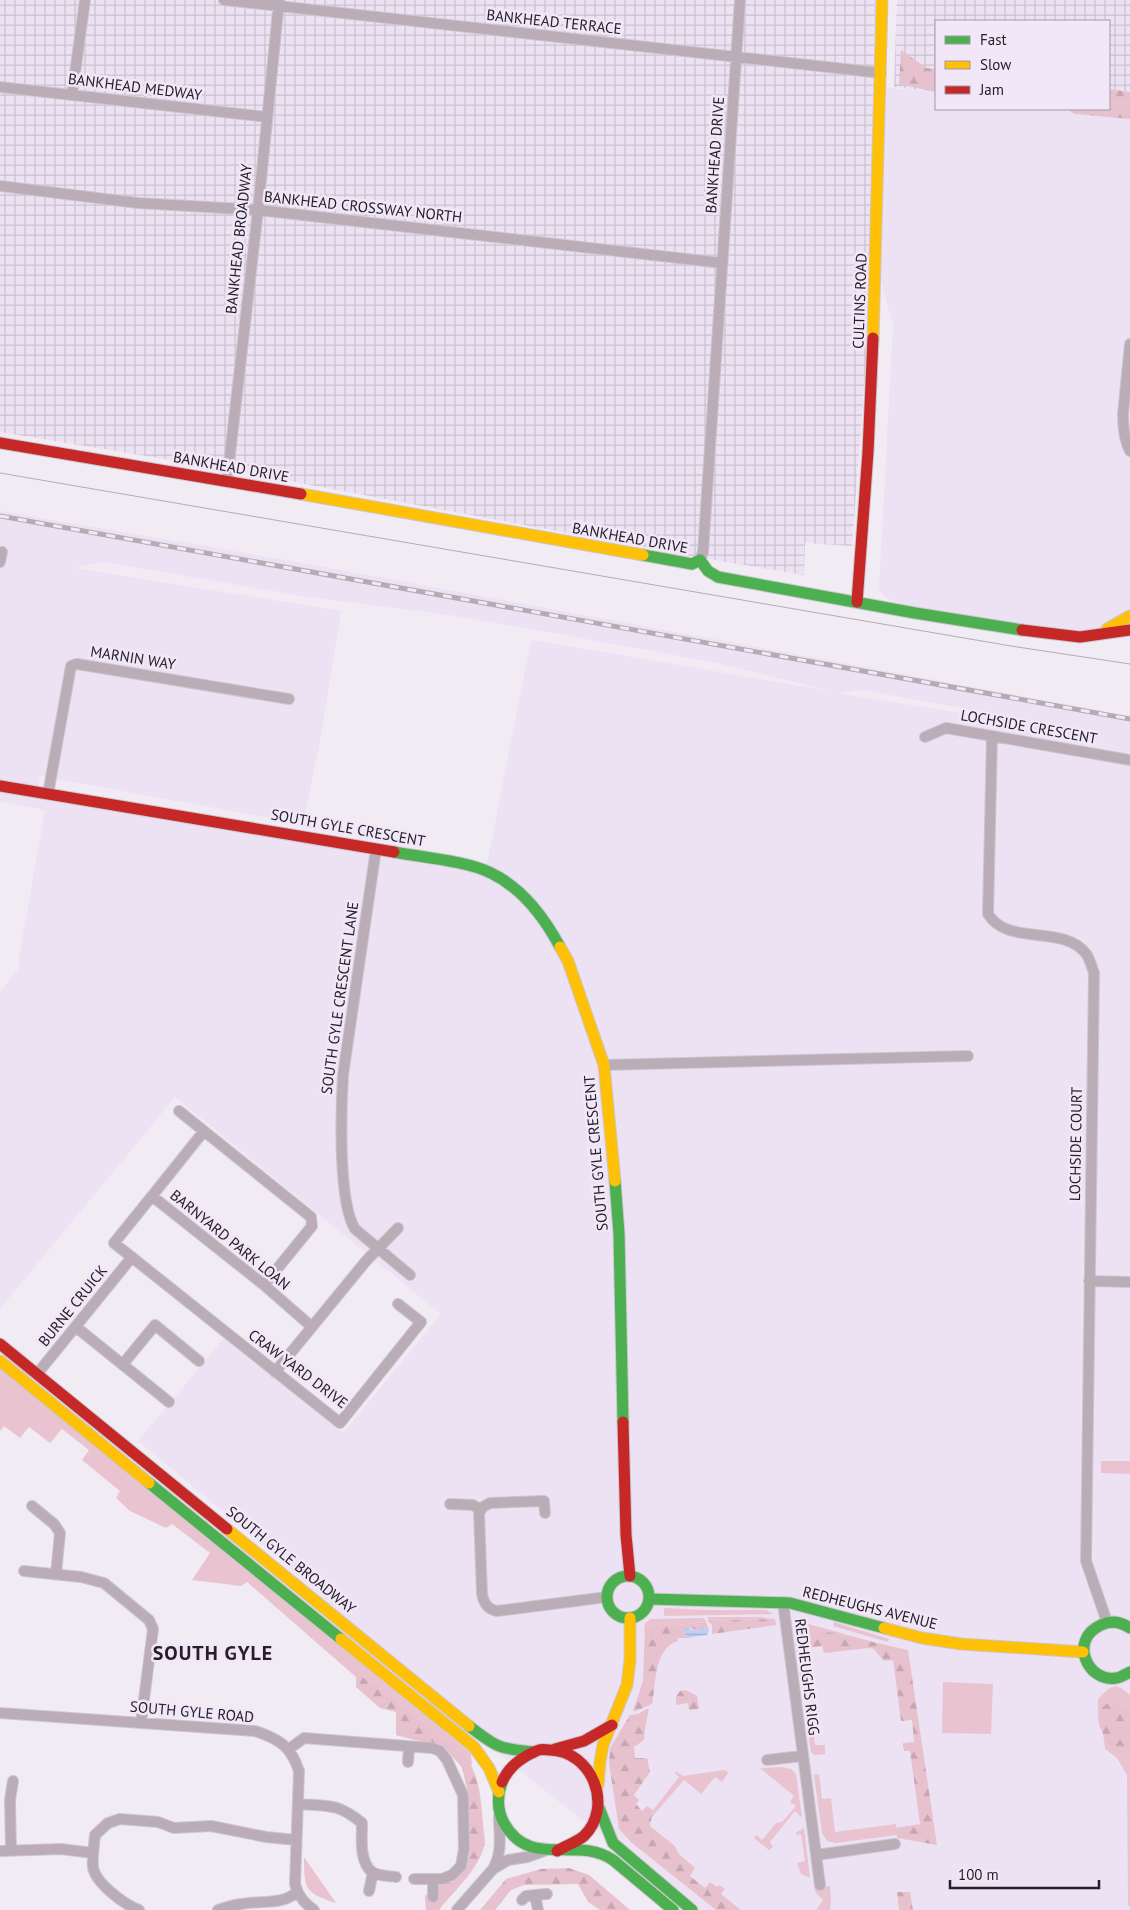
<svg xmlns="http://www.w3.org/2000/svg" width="1130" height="1910" font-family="'PT Sans',sans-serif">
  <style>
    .built { fill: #ede2f3; fill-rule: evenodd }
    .industrial { fill: url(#industrial-grid) }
    .grass { fill: #e9c4d0 }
    .forest { fill: url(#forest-firs) }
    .water { fill: url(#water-rules) }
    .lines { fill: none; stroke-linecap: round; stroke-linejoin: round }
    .street-casing { stroke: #cbc7ce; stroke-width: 12 }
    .fast-casing { stroke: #cbc7ce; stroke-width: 13 }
    .slow-casing { stroke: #cbc7ce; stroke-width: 13 }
    .jam-casing { stroke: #cbc7ce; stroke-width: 13 }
    .street { stroke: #baadb7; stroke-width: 10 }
    .fast { stroke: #4caf50; stroke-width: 11 }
    .slow { stroke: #ffc107; stroke-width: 11 }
    .jam { stroke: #c62828; stroke-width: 11 }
    .tram { stroke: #b5abb3; stroke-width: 1 }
    .rail-casing { stroke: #b5abb3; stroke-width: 5 }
    .rail { stroke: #f2e7f8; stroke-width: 3; stroke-dasharray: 9; stroke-linecap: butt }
    .labels { text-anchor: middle; stroke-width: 5; stroke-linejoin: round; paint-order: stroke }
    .street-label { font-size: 15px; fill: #242026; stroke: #f2e7f8 }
    .district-label { font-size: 20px; font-weight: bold; letter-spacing: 1px; fill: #242026; stroke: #f2e7f8 }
  </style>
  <defs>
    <pattern id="industrial-grid" width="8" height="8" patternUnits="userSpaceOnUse" patternTransform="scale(1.25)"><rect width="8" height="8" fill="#ede2f3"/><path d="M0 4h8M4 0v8" fill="none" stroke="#cbc2d0"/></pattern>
    <pattern id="forest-firs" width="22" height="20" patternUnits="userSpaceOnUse" patternTransform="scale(1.25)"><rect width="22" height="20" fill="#e7c2ce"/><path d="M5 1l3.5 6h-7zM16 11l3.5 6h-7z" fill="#c6a6b1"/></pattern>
    <pattern id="water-rules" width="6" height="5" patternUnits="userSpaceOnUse" patternTransform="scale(1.25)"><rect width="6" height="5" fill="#becef5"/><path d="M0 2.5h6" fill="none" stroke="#a3b1d2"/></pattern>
  </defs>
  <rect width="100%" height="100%" fill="#f1ebf4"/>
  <path class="built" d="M 880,87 L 936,92 L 936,109 L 1087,109 L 1130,113 L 1130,616 L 1095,634 L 915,613 L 887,598 L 879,590 L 893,325 L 876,264 Z
    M 0,511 L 292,561 L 1130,716 L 1130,1910 L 696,1910 L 485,1743 L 259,1541 L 138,1441 L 224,1338 L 343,1433 L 441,1314 L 175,1097 L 0,1309 L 0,992 L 19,968 L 19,958 L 45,810 L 0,801 ZM 102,562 L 309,597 L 456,616 L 531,629 L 717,663 L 831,691 L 531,640 L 486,869 L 36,796 L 40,776 L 303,824 L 321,736 L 341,611 L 75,568 ZM 862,690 L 984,712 L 984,717 L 837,693 Z"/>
  <path class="industrial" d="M 0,0 L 875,0 L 867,347 L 852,546 L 805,543 L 804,575 L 691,556 L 219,468 L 0,432 Z
    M 897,0 L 1130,0 L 1130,112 L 1109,109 L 1109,21 L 936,21 L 936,92 L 894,87 Z"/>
  <path class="grass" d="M 0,1368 L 471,1753 L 472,1765 L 462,1767 L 444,1747 L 396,1735 L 396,1712 L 247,1582 L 241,1586 L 192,1580 L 210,1553 L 172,1524 L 166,1528 L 130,1511 L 116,1498 L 120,1491 L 82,1460 L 89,1450 L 62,1429 L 50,1443 L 29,1427 L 20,1438 L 4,1426 L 0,1431 Z
    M 1101,1461 L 1130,1461 L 1130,1474 L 1101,1473 Z
    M 664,1608 L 705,1610 L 766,1610 L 774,1614 L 664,1616 Z
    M 708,1617 L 761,1617 L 775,1619 L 708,1621 Z
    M 704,1618 L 706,1622 L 646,1628 L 644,1632 L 645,1623 L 651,1619 Z
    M 798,1621 L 887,1646 L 828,1632 L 799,1633 L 808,1689 L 816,1689 L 816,1694 L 802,1693 L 794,1630 L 795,1624 Z
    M 834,1622 L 889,1639 L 888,1642 L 833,1626 Z
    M 943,1682 L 993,1684 L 991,1734 L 942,1733 Z
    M 1115,1686 L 1121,1688 L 1130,1695 L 1130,1906 L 1128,1906 L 1127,1775 L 1117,1758 L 1105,1749 L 1103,1732 L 1098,1721 L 1098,1699 L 1108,1689 Z
    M 818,1703 L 819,1713 L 811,1714 L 815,1745 L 825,1745 L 825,1754 L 815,1755 L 811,1752 L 805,1707 L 807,1705 Z
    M 781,1767 L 791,1769 L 796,1774 L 802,1818 L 795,1811 L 770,1842 L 773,1847 L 769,1850 L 754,1838 L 756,1835 L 762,1840 L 776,1823 L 782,1822 L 796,1806 L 790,1802 L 794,1796 L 760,1768 Z
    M 723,1770 L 727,1771 L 728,1773 L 722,1782 L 715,1777 L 701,1794 L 684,1780 L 652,1817 L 653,1810 L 679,1777 L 675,1773 L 676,1771 L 683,1776 Z
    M 819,1774 L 822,1799 L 831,1798 L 835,1832 L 896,1824 L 897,1835 L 836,1843 L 827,1841 L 822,1833 L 814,1775 Z
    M 804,1828 L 810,1878 L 801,1874 L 797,1863 L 805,1861 L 801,1834 L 796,1835 L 797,1832 Z
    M 304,1857 L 336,1903 C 305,1893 304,1890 304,1857 Z
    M 830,1886 L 831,1901 L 830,1910 L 816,1910 L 823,1900 L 816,1893 L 814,1887 Z"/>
  <path class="forest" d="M 901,50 L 926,68 L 936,69 L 936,92 L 899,84 Z
    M 1109,89 L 1130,92 L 1130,119 L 1075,114 L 1066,109 L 1109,109 Z
    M 775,1619 L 776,1625 L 712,1634 L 712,1625 L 708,1621 Z
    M 706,1622 L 709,1630 L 704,1628 L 698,1631 L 691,1628 L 683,1631 L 687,1638 L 678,1638 L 678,1641 C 654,1648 656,1683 652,1704 L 636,1711 L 633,1711 L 643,1681 L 645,1628 Z
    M 802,1630 L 828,1632 L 908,1650 L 937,1845 L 897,1838 L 896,1828 L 920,1824 L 910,1751 L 904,1751 L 903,1743 L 914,1742 L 912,1720 L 901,1721 L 893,1660 L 884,1661 L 874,1649 L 869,1648 L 824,1653 L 822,1646 L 809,1648 L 810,1656 L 803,1657 L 799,1633 Z
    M 356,1672 L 465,1756 C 483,1778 481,1814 485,1841 C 483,1865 454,1891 439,1910 L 426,1910 L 425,1896 L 437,1884 L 455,1879 L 469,1857 L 469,1798 L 462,1767 L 444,1747 L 396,1735 L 396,1712 L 380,1708 L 356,1687 Z
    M 686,1690 L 697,1696 L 699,1709 L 689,1710 L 688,1703 L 676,1705 L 676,1697 L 680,1691 Z
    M 1108,1703 L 1130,1709 L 1130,1754 L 1110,1750 L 1099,1725 L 1101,1708 Z
    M 646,1709 L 649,1709 L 645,1728 L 644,1740 L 634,1747 L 635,1758 L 647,1758 L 650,1772 L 634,1795 L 639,1800 L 636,1804 L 642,1811 L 647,1806 L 653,1810 L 650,1826 L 675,1846 L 678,1853 L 695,1868 L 690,1876 L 705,1888 L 710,1882 L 717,1887 L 719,1885 L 725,1889 L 721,1894 L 741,1910 L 716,1910 L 632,1843 L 619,1829 L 609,1763 L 610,1748 L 630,1715 L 638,1714 Z
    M 569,1868 L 589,1875 L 630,1910 L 600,1910 L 588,1902 L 578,1884 L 524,1885 L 511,1890 L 495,1910 L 480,1910 L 506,1879 L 541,1869 Z
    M 897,1892 L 910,1892 L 913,1910 L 899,1910 Z"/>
  <path class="water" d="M 685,1628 L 698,1631 L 703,1628 L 709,1630 L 707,1635 L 687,1638 L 683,1631 Z"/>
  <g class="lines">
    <g class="street-casing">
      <path id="street" d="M 224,0 L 881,73
        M 0,87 L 267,117
        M 72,95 L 85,0
        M 0,186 L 138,203 L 258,210 L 722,263
        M 1130,344 L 1123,414 C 1123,427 1124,440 1130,451
        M 227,481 L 258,210 L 279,1
        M 700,560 L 703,552 L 740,0
        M 0,562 L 2,552
        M 992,736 L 988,914 C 1008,947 1064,923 1087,955 C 1090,960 1092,968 1094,973 L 1086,1561 L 1107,1622
        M 925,737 L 946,728 L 1130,760
        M 48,794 L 71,666 L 77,664 L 289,699
        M 376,849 L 343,1075 C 341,1110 338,1202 355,1229 L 410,1275
        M 604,1065 L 968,1056
        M 179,1111 L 311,1217 L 312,1226 L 264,1285
        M 152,1196 L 204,1131
        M 1089,1281 L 1130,1282
        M 76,1327 L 169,1402
        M 312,1327 L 264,1285 L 152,1196 L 114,1243 L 340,1423 L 421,1322 L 398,1304
        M 123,1364 L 155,1325 L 199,1361
        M 275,1372 L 366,1261 L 398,1228
        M 37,1374 L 132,1257
        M 450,1504 L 473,1505 L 481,1510
        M 32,1506 L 54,1524 L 60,1533 L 56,1574
        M 545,1513 L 544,1501 L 490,1503 L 483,1507 L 479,1513 L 482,1594 C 484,1603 487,1609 497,1611 L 607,1597
        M 24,1571 L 81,1577 L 104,1583 L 149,1620 L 153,1629 L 141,1723
        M 783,1602 L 820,1885
        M 0,1713 L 255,1731 C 279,1739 291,1746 299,1771 L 295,1884 C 298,1896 304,1903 314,1910
        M 289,1749 L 304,1738 L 432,1748 L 440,1751 L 447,1760 L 463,1795 L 464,1849 L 461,1866 L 452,1875 L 442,1879 L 414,1879
        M 767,1760 L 802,1756
        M 408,1762 L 409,1747
        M 298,1804 C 329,1806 337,1803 362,1823 C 362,1837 359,1862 372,1872 C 378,1876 389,1876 396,1877
        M 499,1816 C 499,1834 503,1852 493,1869 L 508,1860 L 527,1857 L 544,1851
        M 0,1851 L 61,1849 L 93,1853
        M 11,1851 L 10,1800 L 13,1781
        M 816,1855 L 895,1844
        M 369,1891 L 373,1872
        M 433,1897 L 433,1880
        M 522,1900 L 526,1896 L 535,1895
        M 139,1910 C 125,1905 95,1883 93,1867 C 92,1857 94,1846 95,1835 L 108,1823 L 120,1819 L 158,1822 L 174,1828 L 211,1826 L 266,1837 L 296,1840
        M 218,1910 C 225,1908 233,1905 241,1904 C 260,1900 281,1906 297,1892
        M 457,1910 L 493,1869
        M 538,1910 L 535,1895 L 547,1894"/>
    </g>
    <g class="fast-casing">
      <path id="fast" d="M 643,555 L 692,564 L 700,560 L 708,571 L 718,577 L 915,613 L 1022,630
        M 394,852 C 420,857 468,861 491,873 C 522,888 544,917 560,947
        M 615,1181 L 619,1234 L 623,1422
        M 149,1483 L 341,1639
        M607 1597a21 21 0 1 1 42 0a21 21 0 1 1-42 0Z
        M 649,1599 L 790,1603 L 884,1628
        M 1130,1628 C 1121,1622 1111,1620 1101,1625 C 1068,1640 1088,1683 1116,1678 C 1120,1678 1126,1674 1130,1672
        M 469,1726 C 496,1747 499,1749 534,1752
        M 502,1782 C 497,1796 497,1810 504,1823 C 530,1870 577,1835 613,1860 L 673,1910
        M 599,1808 L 613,1843 L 692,1910"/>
    </g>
    <g class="slow-casing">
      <path id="slow" d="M 873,338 L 882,0
        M 301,494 L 643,555
        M 1107,629 L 1130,616
        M 560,947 L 568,961 L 604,1065 L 615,1181
        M 0,1361 L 149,1483
        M 227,1529 L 469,1726
        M 884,1628 L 922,1638 L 961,1644 L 1083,1652
        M 341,1639 L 474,1747 L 489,1768 L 499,1792
        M 598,1785 L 600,1762 L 603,1745 L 627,1685 L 630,1660 L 630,1618"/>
    </g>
    <g class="jam-casing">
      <path id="jam" d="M 0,443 L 301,494
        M 857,602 L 868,452 L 873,338
        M 1022,630 L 1080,637 L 1130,630
        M 0,786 L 394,852
        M 0,1344 L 227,1529
        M 623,1422 L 626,1535 L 630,1576
        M 555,1749 L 584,1741 L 612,1725
        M 502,1782 C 508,1769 516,1762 528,1755 C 531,1754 535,1751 539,1750 C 542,1749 547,1750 550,1750 C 592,1751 614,1806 584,1836 C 577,1842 565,1846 557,1851"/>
    </g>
    <use href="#street" class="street"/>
    <use href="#fast" class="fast"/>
    <use href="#slow" class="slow"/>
    <use href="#jam" class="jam"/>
    <path class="tram" d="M 0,473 L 1011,646 L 1130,664"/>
    <g class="rail-casing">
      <path id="rail" d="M 0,516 L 1130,719"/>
    </g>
    <use href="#rail" class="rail"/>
  </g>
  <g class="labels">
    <g class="street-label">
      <text transform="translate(554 22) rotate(6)" y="5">BANKHEAD TERRACE</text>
      <text transform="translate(135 87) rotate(7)" y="5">BANKHEAD MEDWAY</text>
      <text transform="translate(715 155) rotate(-86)" y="5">BANKHEAD DRIVE</text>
      <text transform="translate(363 207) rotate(6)" y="5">BANKHEAD CROSSWAY NORTH</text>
      <text transform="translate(239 239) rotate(-84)" y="5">BANKHEAD BROADWAY</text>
      <text transform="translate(860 301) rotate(-88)" y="5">CULTINS ROAD</text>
      <text transform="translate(231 467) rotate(10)" y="5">BANKHEAD DRIVE</text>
      <text transform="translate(630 538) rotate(10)" y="5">BANKHEAD DRIVE</text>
      <text transform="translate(133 658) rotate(9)" y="5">MARNIN WAY</text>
      <text transform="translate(1029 727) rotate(10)" y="5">LOCHSIDE CRESCENT</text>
      <text transform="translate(348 828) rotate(10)" y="5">SOUTH GYLE CRESCENT</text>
      <text transform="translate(340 998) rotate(-82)" y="5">SOUTH GYLE CRESCENT LANE</text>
      <text transform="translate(1076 1144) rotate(-89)" y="5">LOCHSIDE COURT</text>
      <text transform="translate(596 1153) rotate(-95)" y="5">SOUTH GYLE CRESCENT</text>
      <text transform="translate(230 1240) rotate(39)" y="5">BARNYARD PARK LOAN</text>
      <text transform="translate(73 1306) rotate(-51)" y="5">BURNE CRUICK</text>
      <text transform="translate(298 1369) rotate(37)" y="5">CRAW YARD DRIVE</text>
      <text transform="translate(291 1560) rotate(39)" y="5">SOUTH GYLE BROADWAY</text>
      <text transform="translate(870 1608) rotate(14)" y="5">REDHEUGHS AVENUE</text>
      <text transform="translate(807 1677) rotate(83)" y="5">REDHEUGHS RIGG</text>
      <text transform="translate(192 1712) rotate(5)" y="5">SOUTH GYLE ROAD</text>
    </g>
    <g class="district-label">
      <text x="213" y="1660">SOUTH GYLE</text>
    </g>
  </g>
  <rect x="935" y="20" width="175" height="90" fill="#f2e7f8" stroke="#a097a4"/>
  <rect x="945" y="36" width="25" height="8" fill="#4caf50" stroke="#a097a4"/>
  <text x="980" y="45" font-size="15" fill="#242026">Fast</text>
  <rect x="945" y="61" width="25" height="8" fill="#ffc107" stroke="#a097a4"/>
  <text x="980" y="70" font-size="15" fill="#242026">Slow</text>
  <rect x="945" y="86" width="25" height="8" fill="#c62828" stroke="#a097a4"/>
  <text x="980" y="95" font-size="15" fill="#242026">Jam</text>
  <path d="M950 1880v8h149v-8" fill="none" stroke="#242026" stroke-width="2.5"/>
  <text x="958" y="1880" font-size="15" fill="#242026" stroke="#f2e7f8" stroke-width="4" paint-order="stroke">100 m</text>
</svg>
